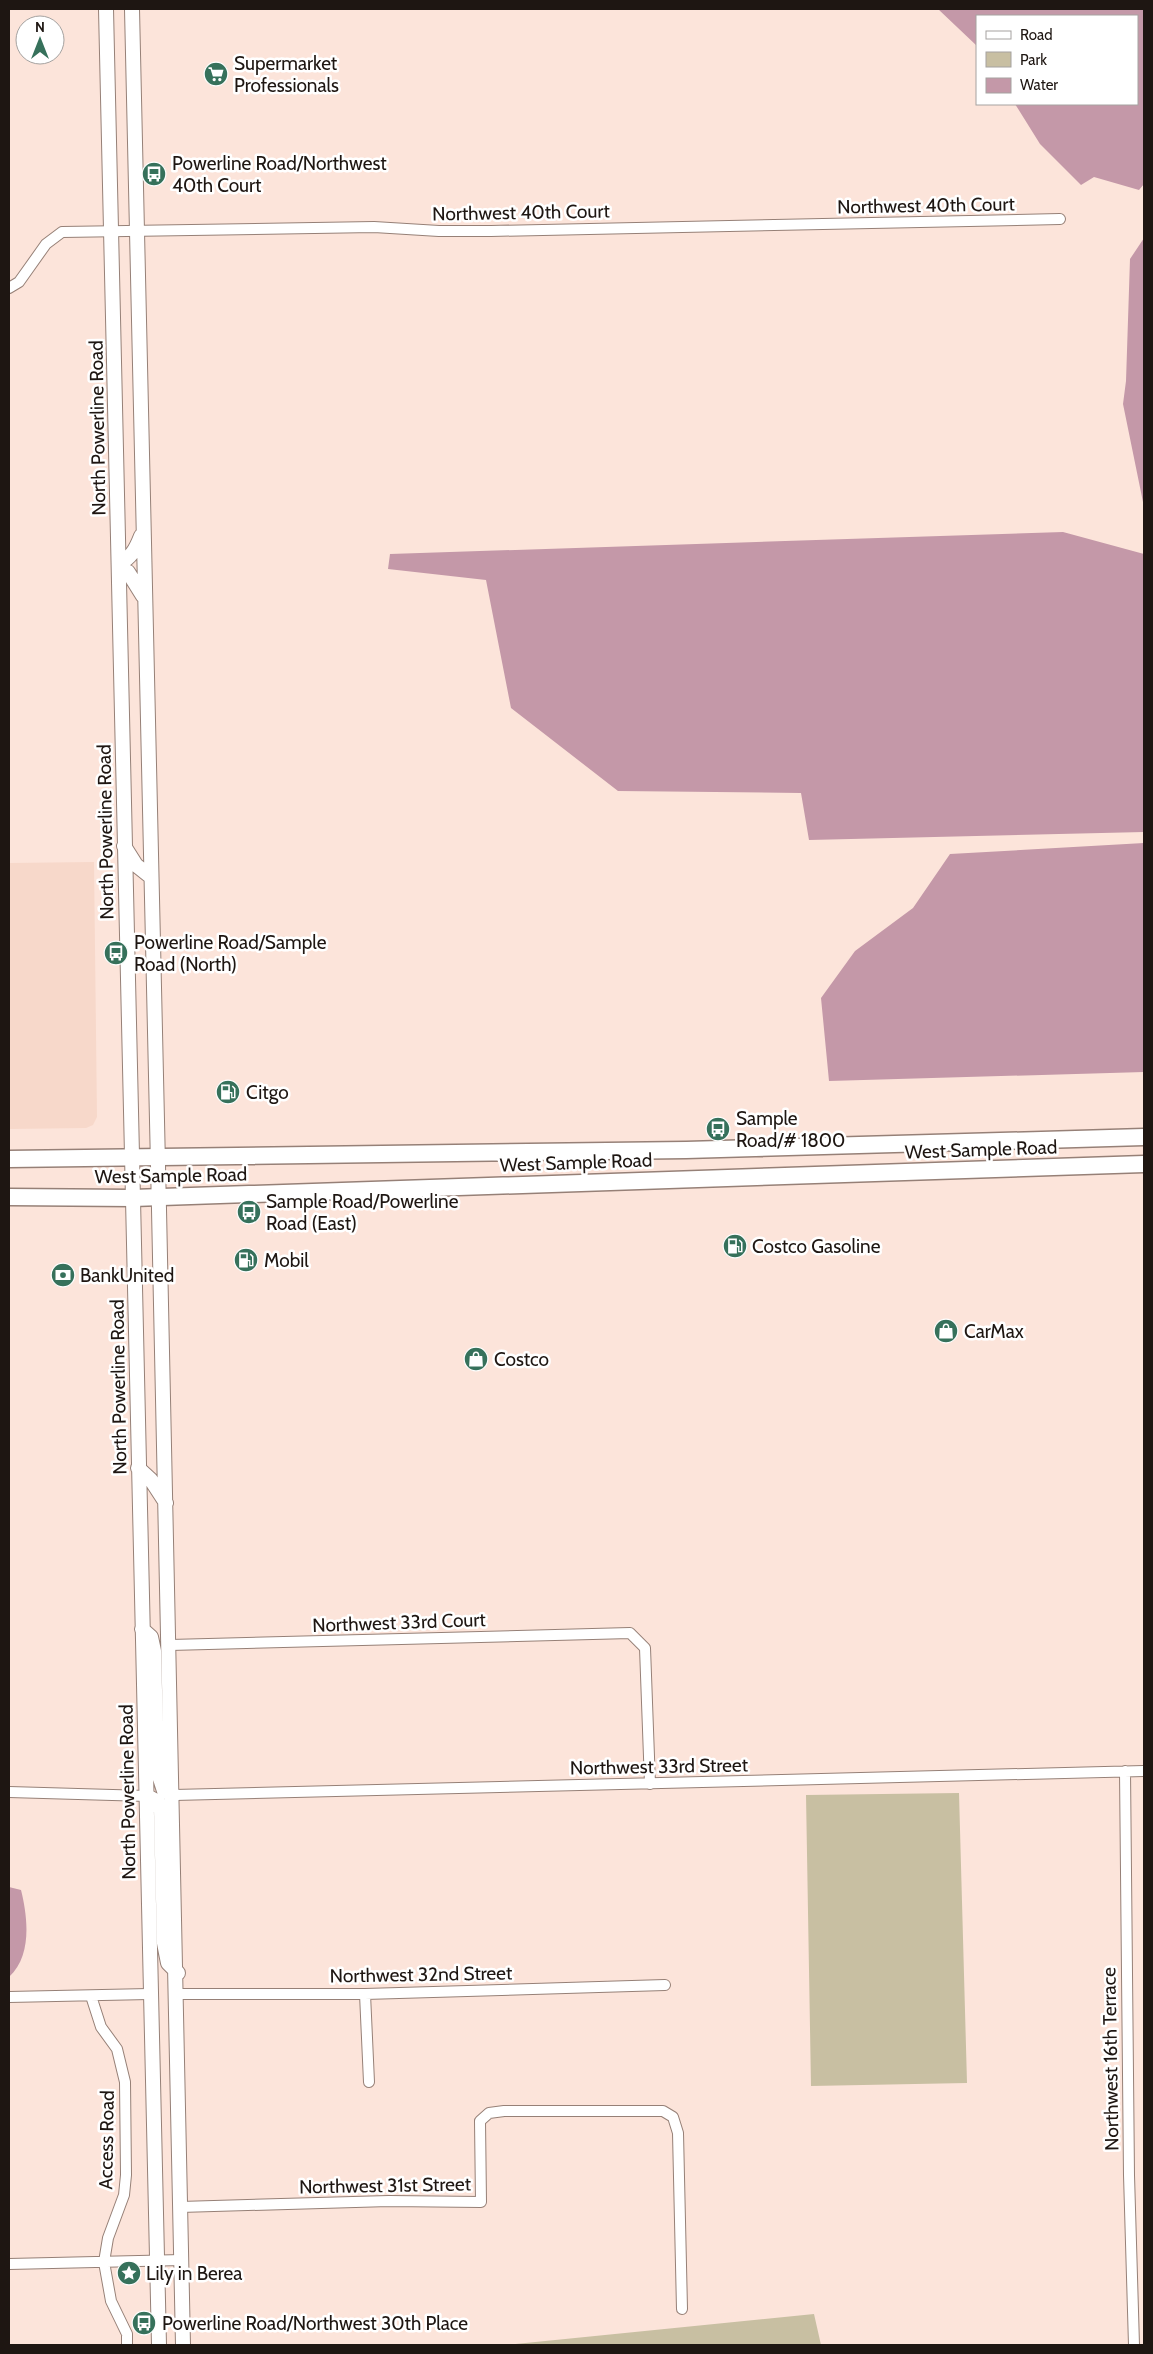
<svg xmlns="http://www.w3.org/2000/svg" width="1153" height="2354" font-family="Cabin,sans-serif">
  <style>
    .built { fill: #f7d8ca }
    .green { fill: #c8bfa2 }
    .water { fill: #c498a8 }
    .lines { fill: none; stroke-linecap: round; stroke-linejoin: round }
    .street-casing { stroke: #968077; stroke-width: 12 }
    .secondary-casing { stroke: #968077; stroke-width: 16 }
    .primary-casing { stroke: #968077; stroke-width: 19 }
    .street { stroke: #fff; stroke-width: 10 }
    .secondary { stroke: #fff; stroke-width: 14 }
    .primary { stroke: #fff; stroke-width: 16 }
    .labels { text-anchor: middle; stroke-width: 5; stroke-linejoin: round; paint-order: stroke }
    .poi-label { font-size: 19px; fill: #1e1612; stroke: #fff; text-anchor: start }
    .street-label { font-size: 19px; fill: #1e1612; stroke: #fff }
  </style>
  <rect width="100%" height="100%" fill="#fce4da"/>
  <path class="built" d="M 94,862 L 97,1117 L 93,1125 L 86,1128 L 9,1129 L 9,863 Z"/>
  <path class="green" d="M 959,1793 L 967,2083 L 811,2086 L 806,1795 Z
    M 814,2314 L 821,2345 L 452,2345 L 506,2345 Z"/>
  <path class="water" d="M 938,9 L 1144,9 L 1144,184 L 1139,190 L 1094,177 L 1081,185 L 1040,144 L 1015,104 L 1137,104 L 1137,16 L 977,16 L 977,46 Z
    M 1144,238 L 1144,507 L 1123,404 L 1126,381 L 1130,259 Z
    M 1063,532 L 1144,554 L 1144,832 L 809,840 L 801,793 L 618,791 L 511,708 L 486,580 L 388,569 L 390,554 Z
    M 1144,843 L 1144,1072 L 829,1081 L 821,998 L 855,951 L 913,908 L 950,854 Z
    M 9,1887 L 21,1890 C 28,1918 32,1956 9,1977 Z"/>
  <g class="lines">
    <g class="street-casing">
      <path id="street" d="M 9,288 L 19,282 L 46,244 L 62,232 L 374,227 L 439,231 L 491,231 L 1060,219
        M 170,1645 L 630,1633 L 645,1648 L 650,1784
        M 1125,1771 L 1129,2175 L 1134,2345
        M 9,1792 L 147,1796
        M 174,1795 L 1144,1771
        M 178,1994 L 365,1994 L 665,1985
        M 365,1994 L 369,2082
        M 91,1996 L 101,2027 L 117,2049 L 125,2082 L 126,2175 L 124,2195 L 108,2238 L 104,2262 L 111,2301 L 127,2334 L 127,2345
        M 9,1997 L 149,1994
        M 180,2207 L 389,2201 L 481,2202 L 480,2121 L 489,2113 L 504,2111 L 663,2111 L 673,2117 L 678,2133 L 682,2309
        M 9,2264 L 182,2260"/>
    </g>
    <g class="secondary-casing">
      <path id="secondary" d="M 106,9 L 159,2345
        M 132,9 C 148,788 169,1566 183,2345
        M 119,564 C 131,558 136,549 141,536
        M 119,568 L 128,572 L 143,596
        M 124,846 L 136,865 L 151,877
        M 138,1468 L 151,1480 L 166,1503
        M 142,1629 L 151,1637 L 154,1651 L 157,1769 L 164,1791 L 174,1795
        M 147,1796 L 158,1802 L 161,1811 L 164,1943 L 168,1963 L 178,1973"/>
    </g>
    <g class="primary-casing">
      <path id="primary" d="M 9,1159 L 686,1150 L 1144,1137
        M 9,1197 L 133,1198 L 1144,1164"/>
    </g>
    <use href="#street" class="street"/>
    <use href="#secondary" class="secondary"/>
    <use href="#primary" class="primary"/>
  </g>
  <defs>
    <g id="supermarket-disc" transform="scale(1.25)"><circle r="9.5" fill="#36715b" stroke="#fff"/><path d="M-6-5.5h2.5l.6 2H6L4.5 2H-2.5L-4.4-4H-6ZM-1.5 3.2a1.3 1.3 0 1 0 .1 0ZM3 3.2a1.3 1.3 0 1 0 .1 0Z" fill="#fff"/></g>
    <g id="bus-disc" transform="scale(1.25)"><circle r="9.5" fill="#36715b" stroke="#fff"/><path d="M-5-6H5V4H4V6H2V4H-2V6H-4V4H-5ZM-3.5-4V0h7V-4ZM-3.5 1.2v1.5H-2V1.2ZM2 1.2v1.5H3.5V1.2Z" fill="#fff"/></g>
    <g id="fuel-disc" transform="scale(1.25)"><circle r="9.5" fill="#36715b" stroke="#fff"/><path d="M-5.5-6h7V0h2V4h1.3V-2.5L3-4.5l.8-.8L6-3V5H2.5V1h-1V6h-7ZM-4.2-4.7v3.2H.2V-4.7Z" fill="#fff"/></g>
    <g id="bank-disc" transform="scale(1.25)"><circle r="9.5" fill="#36715b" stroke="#fff"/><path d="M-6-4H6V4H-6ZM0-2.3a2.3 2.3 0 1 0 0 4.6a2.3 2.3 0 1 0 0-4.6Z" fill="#fff"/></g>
    <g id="shop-disc" transform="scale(1.25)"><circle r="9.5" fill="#36715b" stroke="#fff"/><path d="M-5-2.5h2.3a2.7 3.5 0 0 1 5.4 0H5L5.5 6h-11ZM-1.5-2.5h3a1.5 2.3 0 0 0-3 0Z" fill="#fff"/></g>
    <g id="sight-disc" transform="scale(1.25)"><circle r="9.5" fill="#36715b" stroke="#fff"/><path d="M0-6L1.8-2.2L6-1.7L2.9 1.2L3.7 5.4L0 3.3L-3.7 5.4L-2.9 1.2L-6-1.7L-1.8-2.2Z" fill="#fff"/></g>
  </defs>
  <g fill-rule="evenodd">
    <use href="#supermarket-disc" x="216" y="74"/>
    <use href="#bus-disc" x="154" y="174"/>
    <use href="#bus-disc" x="116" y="953"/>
    <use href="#fuel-disc" x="228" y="1092"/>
    <use href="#bus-disc" x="718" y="1129"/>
    <use href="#bus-disc" x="249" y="1212"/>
    <use href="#fuel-disc" x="735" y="1246"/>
    <use href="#fuel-disc" x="246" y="1260"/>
    <use href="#bank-disc" x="63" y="1275"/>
    <use href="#shop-disc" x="946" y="1331"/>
    <use href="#shop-disc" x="476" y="1359"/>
    <use href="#sight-disc" x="129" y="2273"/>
    <use href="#bus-disc" x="144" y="2323"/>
  </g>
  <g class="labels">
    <g class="poi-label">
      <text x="234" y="70">Supermarket<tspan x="234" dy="22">Professionals</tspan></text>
      <text x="172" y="170">Powerline Road/Northwest<tspan x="172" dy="22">40th Court</tspan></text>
      <text x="134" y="949">Powerline Road/Sample<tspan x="134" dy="22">Road (North)</tspan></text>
      <text x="246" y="1099">Citgo</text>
      <text x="736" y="1125">Sample<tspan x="736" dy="22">Road/# 1800</tspan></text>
      <text x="266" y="1208">Sample Road/Powerline<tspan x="266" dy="22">Road (East)</tspan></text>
      <text x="752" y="1253">Costco Gasoline</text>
      <text x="264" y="1267">Mobil</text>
      <text x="80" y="1282">BankUnited</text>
      <text x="964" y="1338">CarMax</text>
      <text x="494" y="1366">Costco</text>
      <text x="146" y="2280">Lily in Berea</text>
      <text x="162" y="2330">Powerline Road/Northwest 30th Place</text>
    </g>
    <g class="street-label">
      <text transform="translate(926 205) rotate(-1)" y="7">Northwest 40th Court</text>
      <text transform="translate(521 212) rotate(-1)" y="7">Northwest 40th Court</text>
      <text transform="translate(97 428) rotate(-91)" y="7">North Powerline Road</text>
      <text transform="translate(105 832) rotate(-91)" y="7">North Powerline Road</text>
      <text transform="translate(981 1149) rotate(-2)" y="7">West Sample Road</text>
      <text transform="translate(576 1162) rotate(-2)" y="7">West Sample Road</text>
      <text transform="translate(171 1175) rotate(-1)" y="7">West Sample Road</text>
      <text transform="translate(118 1387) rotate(-91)" y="7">North Powerline Road</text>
      <text transform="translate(399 1622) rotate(-2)" y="7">Northwest 33rd Court</text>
      <text transform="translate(659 1766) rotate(-1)" y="7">Northwest 33rd Street</text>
      <text transform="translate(127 1792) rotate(-91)" y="7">North Powerline Road</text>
      <text transform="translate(421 1974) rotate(-1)" y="7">Northwest 32nd Street</text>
      <text transform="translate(1110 2059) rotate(-91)" y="7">Northwest 16th Terrace</text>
      <text transform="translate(106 2140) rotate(-89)" y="7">Access Road</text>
      <text transform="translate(385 2185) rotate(-1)" y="7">Northwest 31st Street</text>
    </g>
  </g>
  <rect width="1153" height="2354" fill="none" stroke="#1e1612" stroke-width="20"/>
  <rect x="976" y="15" width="162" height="90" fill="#ffffff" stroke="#a5a2a0"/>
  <rect x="986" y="31" width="25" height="8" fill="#ffffff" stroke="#a5a2a0"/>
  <text x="1020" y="40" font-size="15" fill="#1e1612">Road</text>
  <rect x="986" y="52" width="25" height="15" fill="#c8bfa2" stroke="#a5a2a0"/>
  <text x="1020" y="65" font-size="15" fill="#1e1612">Park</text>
  <rect x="986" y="78" width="25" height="15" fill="#c498a8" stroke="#a5a2a0"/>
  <text x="1020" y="90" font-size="15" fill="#1e1612">Water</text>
  <g transform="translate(40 40)"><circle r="24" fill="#ffffff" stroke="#a5a2a0"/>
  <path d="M0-4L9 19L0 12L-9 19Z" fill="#36715b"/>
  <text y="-8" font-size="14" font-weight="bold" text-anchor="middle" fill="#1e1612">N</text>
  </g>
</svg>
